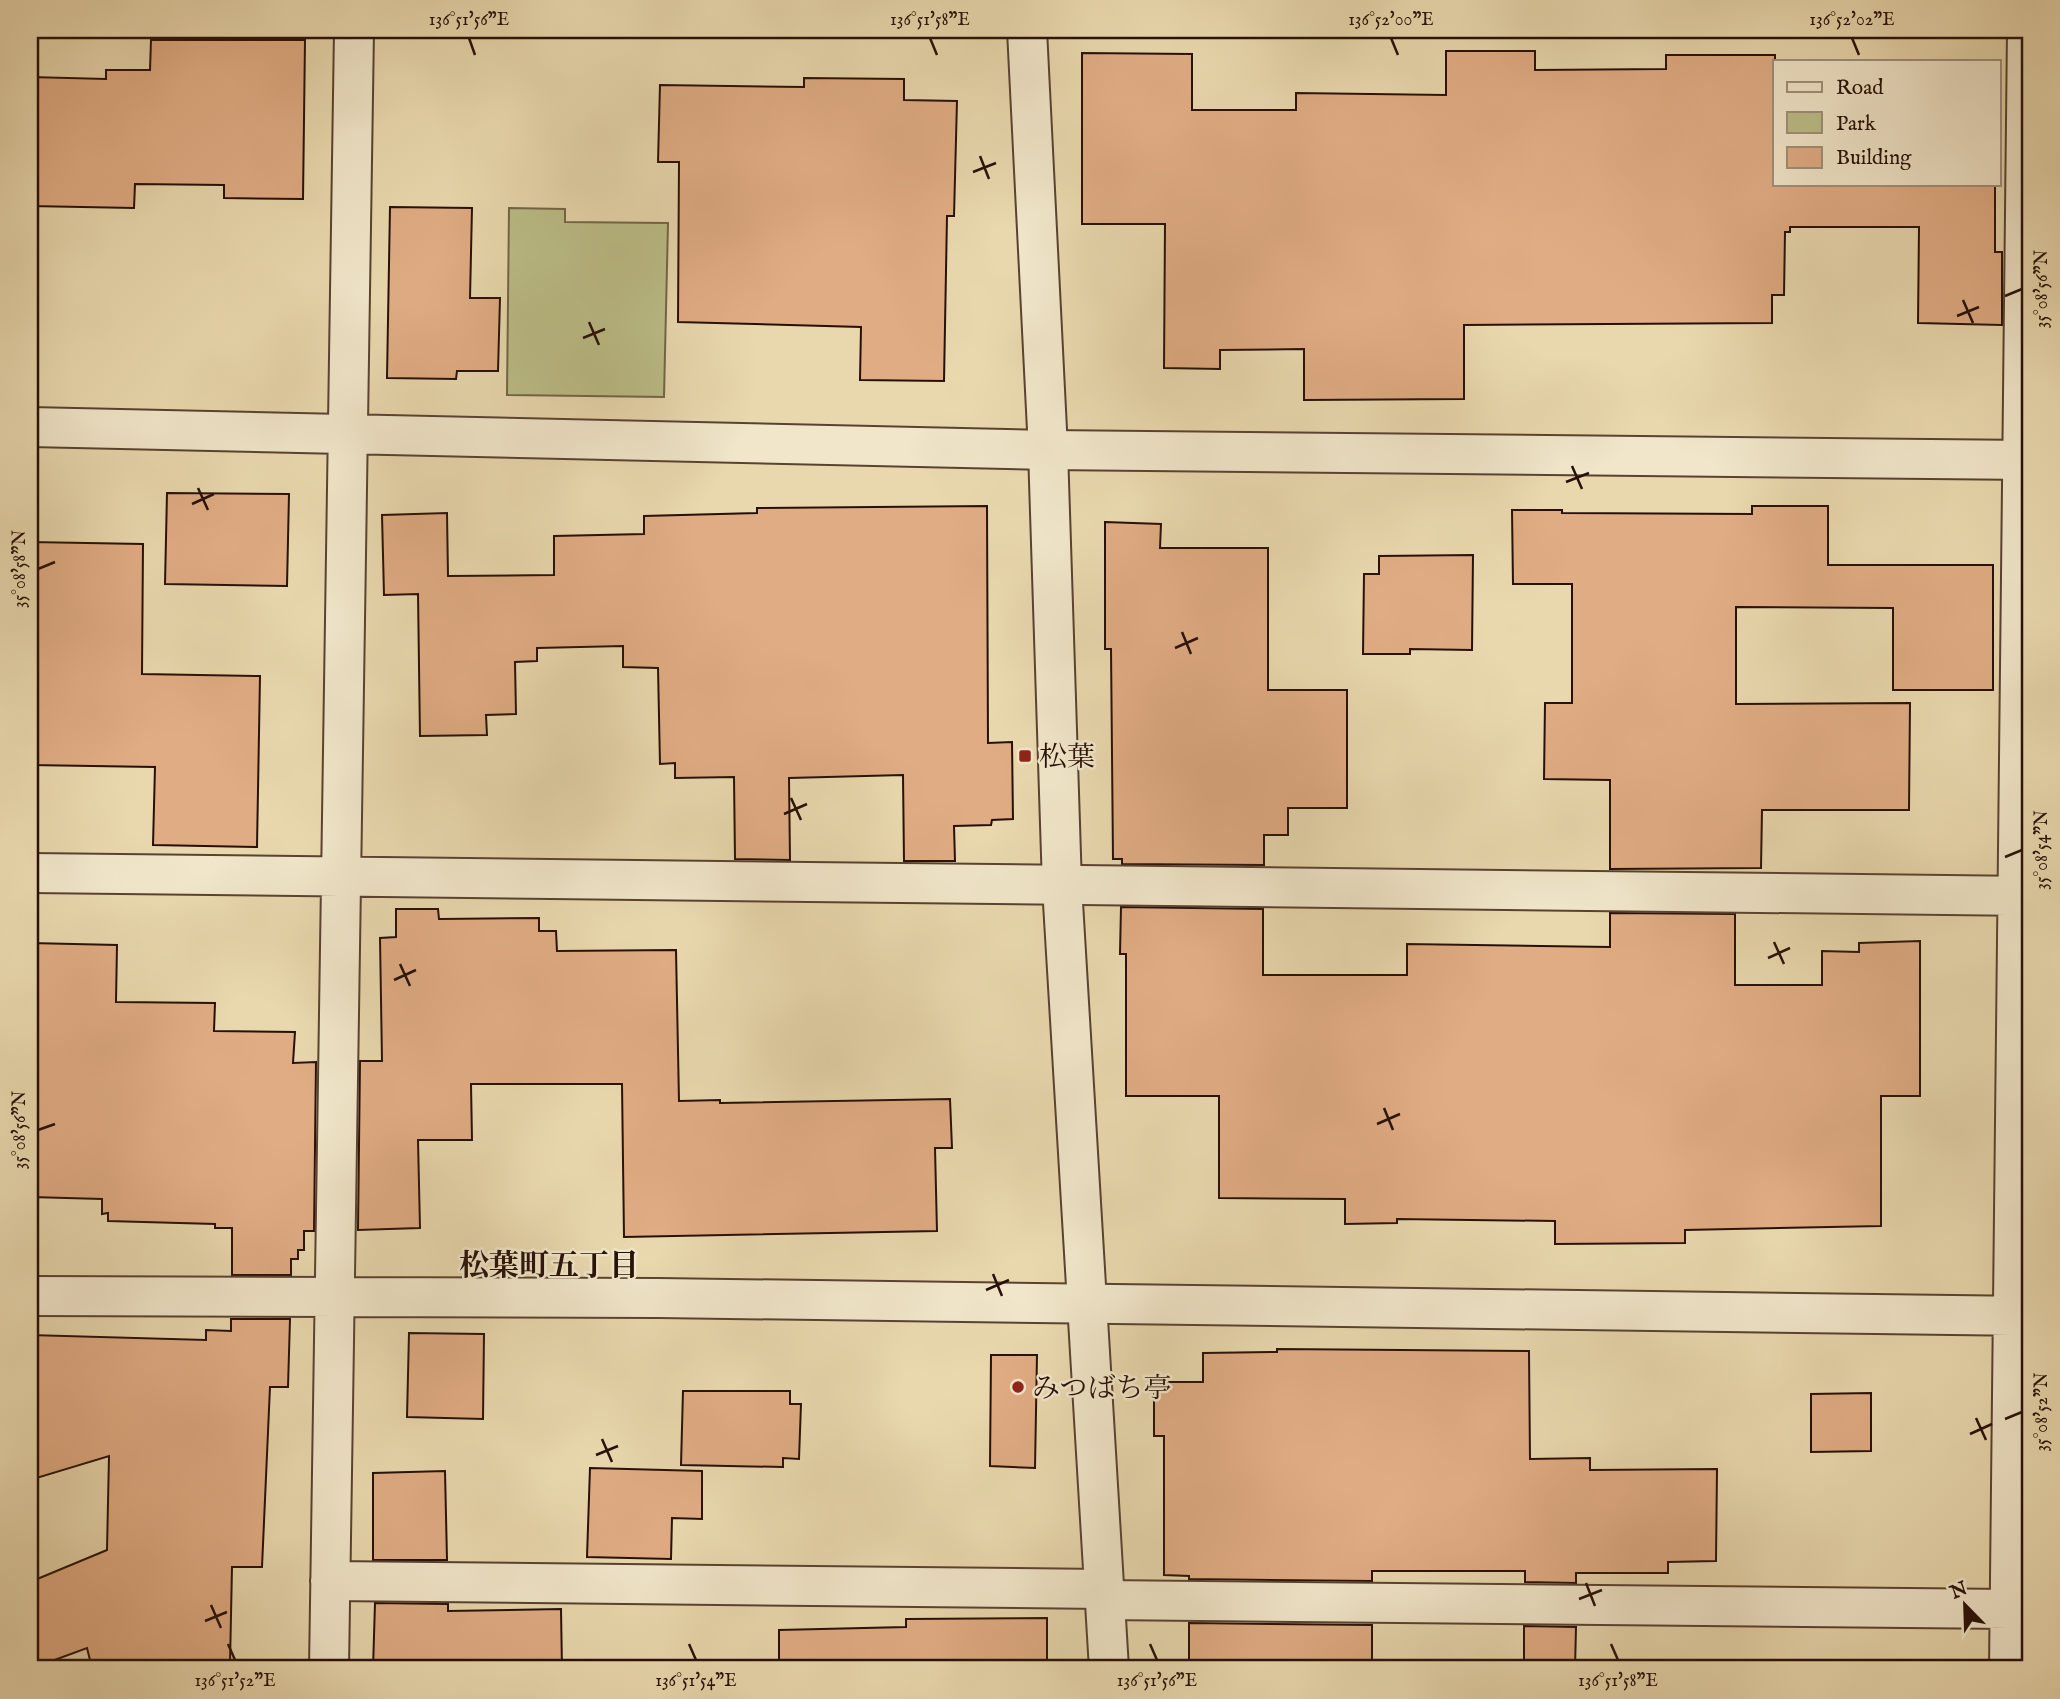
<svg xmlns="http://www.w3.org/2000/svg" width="2060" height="1699" font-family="'IM FELL English','Noto Serif JP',serif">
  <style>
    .green { fill: #bbbd87; stroke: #716647; stroke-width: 2 }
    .building { fill: #e0ac84; stroke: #271007; stroke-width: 2 }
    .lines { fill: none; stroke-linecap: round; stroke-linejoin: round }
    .minor-casing { stroke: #584231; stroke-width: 42 }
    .tertiary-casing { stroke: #584231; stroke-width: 42 }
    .minor { stroke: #f1e6ca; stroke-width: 38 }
    .tertiary { stroke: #f1e6ca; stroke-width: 38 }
    .ticks { fill: none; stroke: #271007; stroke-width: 2.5 }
    .poi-dot { fill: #8f2418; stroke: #f1e6ca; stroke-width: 2.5 }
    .labels { text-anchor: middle; stroke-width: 5; stroke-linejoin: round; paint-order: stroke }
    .poi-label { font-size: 28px; fill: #271007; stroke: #f1e6ca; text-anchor: start }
    .neighbourhood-label { font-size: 30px; font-weight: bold; fill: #271007; stroke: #f1e6ca }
    .neatline { fill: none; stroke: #271007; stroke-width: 2.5 }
    .ticks-label { font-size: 18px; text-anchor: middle; fill: #271007 }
  </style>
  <rect width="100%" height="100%" fill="#e9d8ae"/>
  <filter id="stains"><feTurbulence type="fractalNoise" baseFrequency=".00286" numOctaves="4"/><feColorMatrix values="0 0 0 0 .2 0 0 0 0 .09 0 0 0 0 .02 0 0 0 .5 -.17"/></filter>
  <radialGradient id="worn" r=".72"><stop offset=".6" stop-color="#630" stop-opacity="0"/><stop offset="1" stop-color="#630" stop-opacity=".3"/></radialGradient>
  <path class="green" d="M 509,208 L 565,209 L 565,222 L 668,223 L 664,397 L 507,395 Z"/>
  <path class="building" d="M 151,40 L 305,40 L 303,199 L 224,198 L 224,185 L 135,184 L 134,208 L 30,206 L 30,77 L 106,79 L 106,70 L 150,70 Z
    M 1446,51 L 1535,51 L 1535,70 L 1666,69 L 1666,55 L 1775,55 L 1775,184 L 1995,184 L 1995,252 L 2002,252 L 2002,325 L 1918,323 L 1919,227 L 1790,227 L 1790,232 L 1785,232 L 1784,295 L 1772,295 L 1772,323 L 1464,325 L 1464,399 L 1304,400 L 1304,349 L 1220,350 L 1220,369 L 1164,368 L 1165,224 L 1082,224 L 1082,53 L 1192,54 L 1192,110 L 1296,110 L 1296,93 L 1446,95 Z
    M 804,78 L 904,79 L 904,100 L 957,101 L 954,216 L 947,216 L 944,381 L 860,380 L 861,327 L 678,322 L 679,162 L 658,162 L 660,85 L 804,87 Z
    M 390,207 L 472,208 L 470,298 L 500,298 L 498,371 L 457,371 L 456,379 L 387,378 Z
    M 167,493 L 289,494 L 287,586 L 165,584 Z
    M 987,506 L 988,743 L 1012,742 L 1013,819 L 992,820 L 991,825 L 954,826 L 955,861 L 904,861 L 903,775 L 789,778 L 790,860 L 735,859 L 734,777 L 675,778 L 675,763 L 660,764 L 658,668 L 623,667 L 623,646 L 537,648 L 537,661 L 515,662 L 516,714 L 486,715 L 487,735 L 420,736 L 418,594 L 384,595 L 382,515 L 447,513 L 448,576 L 554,575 L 554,536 L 644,534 L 644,516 L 757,513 L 757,508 Z
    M 1752,506 L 1828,506 L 1828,565 L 1993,565 L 1993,690 L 1893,690 L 1893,608 L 1736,607 L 1736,704 L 1910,703 L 1909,810 L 1762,810 L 1761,868 L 1610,869 L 1610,780 L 1544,779 L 1545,703 L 1572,703 L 1572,584 L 1513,584 L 1512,510 L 1562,510 L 1562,513 L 1752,514 Z
    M 1105,522 L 1161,524 L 1160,548 L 1268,548 L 1268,690 L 1347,690 L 1347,808 L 1288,808 L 1288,835 L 1264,835 L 1264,865 L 1122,864 L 1122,859 L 1113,859 L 1111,649 L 1105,649 Z
    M 30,542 L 143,544 L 142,674 L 260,676 L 257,847 L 153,845 L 155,767 L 30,765 Z
    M 1473,555 L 1472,650 L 1410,649 L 1410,654 L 1363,654 L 1364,574 L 1379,574 L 1379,556 Z
    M 1121,907 L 1263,909 L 1263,975 L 1407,975 L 1407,944 L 1610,947 L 1610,913 L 1735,914 L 1735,985 L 1822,985 L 1822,951 L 1859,952 L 1859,943 L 1920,941 L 1920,1096 L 1881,1096 L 1881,1226 L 1685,1230 L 1685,1243 L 1555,1244 L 1555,1221 L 1397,1219 L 1397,1223 L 1345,1224 L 1345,1199 L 1219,1198 L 1219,1096 L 1126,1096 L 1126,954 L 1120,954 Z
    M 396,909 L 438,909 L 439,919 L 539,918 L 539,931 L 556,931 L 557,951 L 676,950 L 679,1101 L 720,1100 L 720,1103 L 950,1099 L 952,1148 L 935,1148 L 937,1231 L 624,1237 L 622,1084 L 471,1084 L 472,1140 L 418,1140 L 420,1228 L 358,1230 L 360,1061 L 382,1061 L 380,938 L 396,937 Z
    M 30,943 L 117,945 L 116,1002 L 215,1003 L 214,1031 L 295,1032 L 293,1063 L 316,1062 L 314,1231 L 304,1231 L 304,1250 L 298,1250 L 298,1259 L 291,1259 L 291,1275 L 232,1275 L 232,1228 L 215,1228 L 215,1224 L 108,1221 L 108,1213 L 102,1214 L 102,1199 L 31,1197 Z
    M 231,1319 L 290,1319 L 288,1387 L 270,1387 L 262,1567 L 232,1567 L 230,1664 L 90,1660 L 87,1648 L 30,1669 L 30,1582 L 107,1550 L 109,1456 L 30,1480 L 30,1335 L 206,1340 L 206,1330 L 231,1331 Z
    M 409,1333 L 484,1334 L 483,1419 L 407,1417 Z
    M 1277,1349 L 1529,1351 L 1530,1459 L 1590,1458 L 1590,1470 L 1717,1469 L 1716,1561 L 1668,1562 L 1668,1573 L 1576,1573 L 1576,1583 L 1525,1582 L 1525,1571 L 1372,1571 L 1372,1581 L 1189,1579 L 1189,1576 L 1164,1575 L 1164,1436 L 1154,1436 L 1154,1382 L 1203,1382 L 1203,1353 L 1277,1352 Z
    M 991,1355 L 1037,1355 L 1035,1468 L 990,1466 Z
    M 683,1391 L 790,1391 L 790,1404 L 801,1404 L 799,1459 L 783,1458 L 783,1467 L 681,1465 Z
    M 1871,1393 L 1871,1451 L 1811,1452 L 1811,1394 Z
    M 590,1468 L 702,1471 L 702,1519 L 672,1518 L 671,1559 L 587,1557 Z
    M 445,1471 L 447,1560 L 373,1560 L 373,1473 Z
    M 375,1603 L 448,1604 L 448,1611 L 561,1609 L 562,1669 L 373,1669 Z
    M 1047,1618 L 1047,1669 L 779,1669 L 779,1630 L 906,1627 L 906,1619 Z
    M 1189,1623 L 1372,1625 L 1372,1669 L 1189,1669 Z
    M 1524,1626 L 1576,1627 L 1575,1669 L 1524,1669 Z"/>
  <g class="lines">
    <g class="minor-casing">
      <path id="minor" d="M 30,427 L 1048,450 L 2030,460
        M 30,873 L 2030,896
        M 30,1296 L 658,1298 L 2030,1316
        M 330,1581 L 1104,1589
        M 1104,1600 L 2010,1609
        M 329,1669 L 354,30
        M 2009,1669 L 2027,30"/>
    </g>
    <g class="tertiary-casing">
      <path id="tertiary" d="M 1027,30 L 1048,450 L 1062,886 L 1109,1669"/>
    </g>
    <use href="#minor" class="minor"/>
    <use href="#tertiary" class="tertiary"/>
  </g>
  <path class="ticks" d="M 469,38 L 475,55M 930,38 L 937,55M 1391,38 L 1398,55M 1852,38 L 1859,55M 980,156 L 989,179M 973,172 L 996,163M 2005,296 L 2022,289M 1963,300 L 1973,323M 1957,316 L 1979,307M 589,322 L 599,345M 583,338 L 605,329M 1572,466 L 1582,489M 1566,482 L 1589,473M 198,488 L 208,510M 192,504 L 214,494M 38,569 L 55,562M 1182,632 L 1191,654M 1175,648 L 1198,638M 791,798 L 801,820M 784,814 L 807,804M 2005,857 L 2022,850M 1774,942 L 1784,964M 1768,958 L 1790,948M 400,964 L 410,986M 394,980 L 416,970M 1384,1108 L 1393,1130M 1377,1124 L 1400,1114M 38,1130 L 55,1124M 993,1274 L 1002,1296M 986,1290 L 1009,1280M 1976,1418 L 1986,1440M 2005,1419 L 2022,1412M 1970,1434 L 1992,1424M 602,1439 L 612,1462M 596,1455 L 618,1446M 1586,1583 L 1595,1606M 1579,1599 L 1602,1590M 211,1605 L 221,1628M 205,1621 L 227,1612M 228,1644 L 235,1660M 689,1644 L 696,1660M 1150,1644 L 1157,1660M 1611,1644 L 1618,1660"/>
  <g class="poi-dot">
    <rect x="1018" y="749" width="14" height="14" rx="3.5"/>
    <circle cx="1018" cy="1387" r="7"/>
  </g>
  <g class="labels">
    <g class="poi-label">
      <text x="1039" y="766">松葉</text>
      <text x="1032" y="1397">みつばち亭</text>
    </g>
    <g class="neighbourhood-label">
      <text x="549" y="1275">松葉町五丁目</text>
    </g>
  </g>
  <rect width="2060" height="1699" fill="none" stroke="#e9d8ae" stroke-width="77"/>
  <rect x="1773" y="60" width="228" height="126" fill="#f1e6ca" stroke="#a0907c" stroke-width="2"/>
  <rect x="1787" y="82" width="35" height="10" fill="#f1e6ca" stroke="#a0907c" stroke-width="2"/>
  <text x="1836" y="94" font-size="21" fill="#271007">Road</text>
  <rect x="1787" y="112" width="35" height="21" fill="#bbbd87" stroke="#a0907c" stroke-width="2"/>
  <text x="1836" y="130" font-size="21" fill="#271007">Park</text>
  <rect x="1787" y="147" width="35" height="21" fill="#e0ac84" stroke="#a0907c" stroke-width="2"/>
  <text x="1836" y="164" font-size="21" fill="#271007">Building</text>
  <g transform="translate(1965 1605) rotate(337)" stroke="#f1e6ca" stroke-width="5" paint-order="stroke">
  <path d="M0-5L12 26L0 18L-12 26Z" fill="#271007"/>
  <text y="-10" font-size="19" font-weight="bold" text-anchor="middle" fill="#271007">N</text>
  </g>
  <rect x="38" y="38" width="1984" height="1622" class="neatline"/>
  <g class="ticks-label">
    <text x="469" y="25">136°51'56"E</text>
    <text x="930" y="25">136°51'58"E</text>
    <text x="1391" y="25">136°52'00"E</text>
    <text x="1852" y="25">136°52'02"E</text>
    <text transform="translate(2041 289) rotate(-90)" y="6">35°08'56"N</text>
    <text transform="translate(19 569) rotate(-90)" y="6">35°08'58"N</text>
    <text transform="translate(2041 850) rotate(-90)" y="6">35°08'54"N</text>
    <text transform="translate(19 1130) rotate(-90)" y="6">35°08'56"N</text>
    <text transform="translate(2041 1412) rotate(-90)" y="6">35°08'52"N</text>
    <text x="235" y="1686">136°51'52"E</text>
    <text x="696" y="1686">136°51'54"E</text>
    <text x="1157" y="1686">136°51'56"E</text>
    <text x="1618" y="1686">136°51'58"E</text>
  </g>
  <rect width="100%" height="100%" filter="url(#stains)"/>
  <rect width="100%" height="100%" fill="url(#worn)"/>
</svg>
